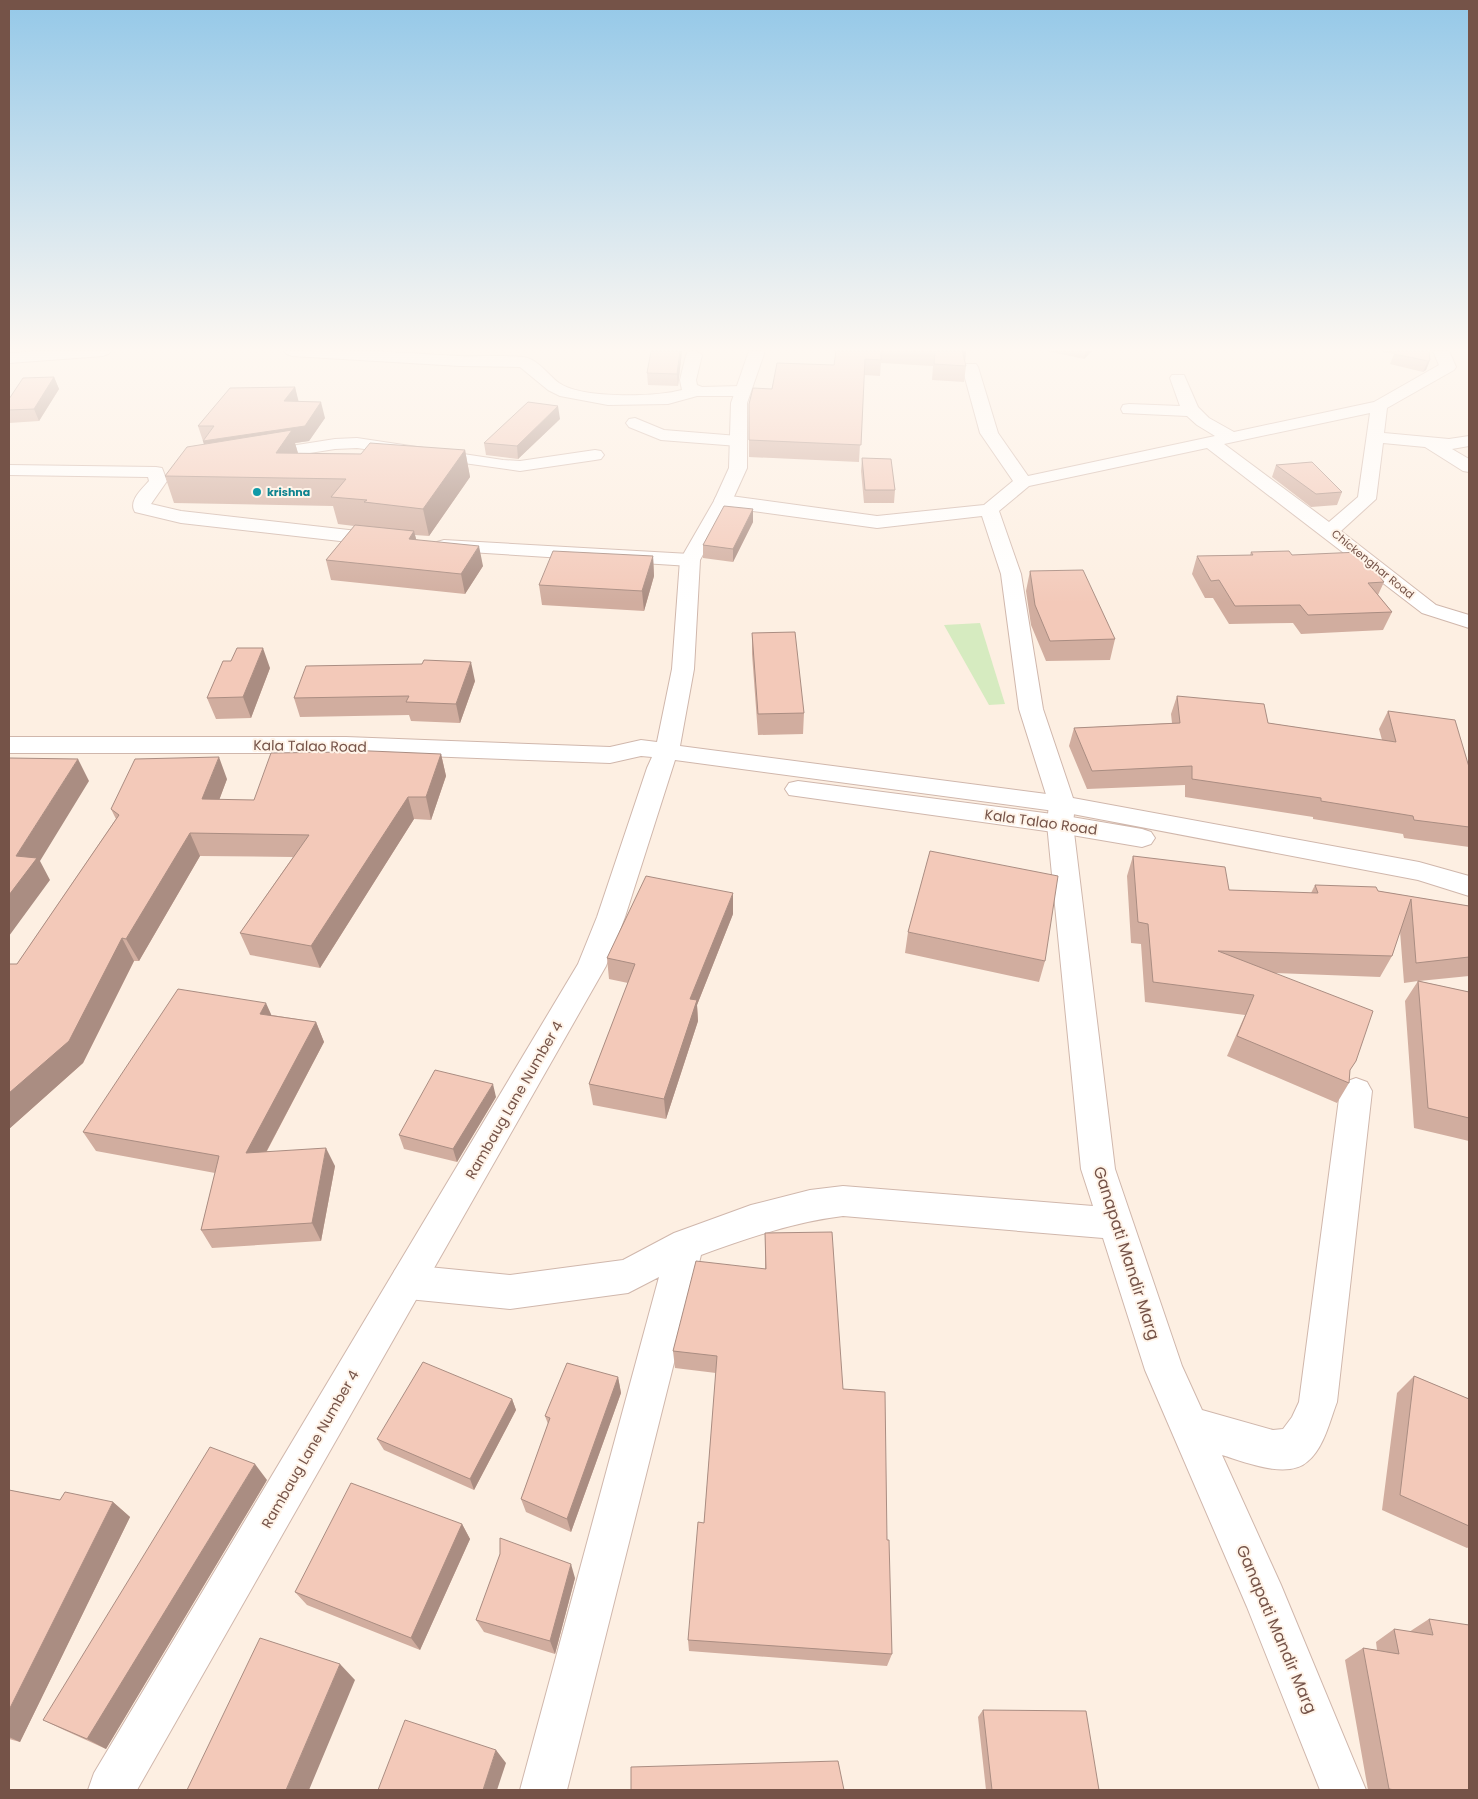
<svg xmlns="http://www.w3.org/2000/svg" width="1478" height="1799" font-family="Poppins,sans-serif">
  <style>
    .green { fill: #d6ebc0 }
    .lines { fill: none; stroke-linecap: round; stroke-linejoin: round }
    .minor-casing { stroke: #d0b7ac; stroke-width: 2 }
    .tertiary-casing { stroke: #d0b7ac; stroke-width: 2 }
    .minor { fill: #fff; fill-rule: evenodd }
    .tertiary { fill: #fff; fill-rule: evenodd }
    .wall { fill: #d1ad9f }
    .shaded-wall { fill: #aa8d82 }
    .building { fill: #f3c9b9; stroke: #aa8d82 }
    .culture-dot { fill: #0f9aa8; stroke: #fff4e9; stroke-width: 2 }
    .labels { text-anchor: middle; stroke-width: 4; stroke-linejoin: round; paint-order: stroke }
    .far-culture-label { font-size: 11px; font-weight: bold; fill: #0d838f; stroke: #fff4e9; text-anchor: start }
    .far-street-label { font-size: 11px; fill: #755348; stroke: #fff4e9 }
    .street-label { font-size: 14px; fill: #755348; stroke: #fff4e9 }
    .near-street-label { font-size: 16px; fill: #755348; stroke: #fff4e9 }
  </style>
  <rect width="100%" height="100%" fill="#fdefe2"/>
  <path class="green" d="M 980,623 L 1005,704 L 989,705 L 944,625 Z"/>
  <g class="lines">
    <g class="minor-casing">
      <path id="minor" d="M 43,351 L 111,351 L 108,354 L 103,356 L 9,363 L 9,353 Z
        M 284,351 C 342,348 400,353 458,356 C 480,357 502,355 523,357 C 538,359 548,375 559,383 C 582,399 656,397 682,390 L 680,380 L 686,355 L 688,352 L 696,351 L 702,355 L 696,380 L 697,385 L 702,387 L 742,386 L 748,388 L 750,391 L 748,394 L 742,396 L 697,396 L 668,404 L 608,405 L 560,396 L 548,390 L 520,367 L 460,366 L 292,356 L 287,354 Z
        M 1433,351 L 1449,351 L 1456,367 L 1454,370 L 1387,408 L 1384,433 L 1449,439 L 1469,436 L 1469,446 L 1452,449 L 1469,459 L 1469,472 L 1463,471 L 1425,447 L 1383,443 L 1376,499 L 1341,531 L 1436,605 L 1469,615 L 1469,628 L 1422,613 L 1207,448 L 1029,486 L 999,511 L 1021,574 L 1043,709 L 1075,804 L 1073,824 L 1115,1169 L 1182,1366 L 1202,1410 L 1273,1430 L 1283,1429 L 1292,1417 L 1299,1402 L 1340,1091 L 1345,1082 L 1356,1078 L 1367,1082 L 1372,1091 L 1337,1402 C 1330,1420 1324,1448 1308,1461 C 1288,1480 1245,1462 1222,1455 L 1281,1585 L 1366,1790 L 1320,1790 L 1247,1607 L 1145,1370 L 1103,1238 L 843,1216 C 794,1222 748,1238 701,1255 L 567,1790 L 520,1790 L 659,1277 L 628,1293 L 510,1309 L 408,1299 L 395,1294 L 390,1282 L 395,1270 L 408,1265 L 510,1275 L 623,1260 L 674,1233 L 751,1205 L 810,1190 L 843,1186 L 1093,1206 L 1081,1169 L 1047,824 L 1049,804 L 1019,709 L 1001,574 L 982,516 L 877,528 L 723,507 L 716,505 L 714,501 L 716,497 L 723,495 L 877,516 L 984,505 L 1013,481 L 980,433 L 962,367 L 964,364 L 976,364 L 978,367 L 998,433 L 1028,476 L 1215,436 L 1197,425 L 1187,416 L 1123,413 L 1121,409 L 1123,405 L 1129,404 L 1180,406 L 1170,378 L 1172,375 L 1184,375 L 1198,407 L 1209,418 L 1234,432 L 1374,402 L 1439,365 ZM 1370,413 L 1358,497 L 1329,522 L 1224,444 Z
        M 635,418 L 664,430 L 738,436 L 744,437 L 747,441 L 744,445 L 738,446 L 661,440 L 629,427 L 626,423 L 629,419 Z
        M 357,438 L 503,460 L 520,461 L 595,450 L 601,451 L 604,455 L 601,459 L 595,460 L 520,471 L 357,448 L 335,449 L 259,461 L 253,460 L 250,456 L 253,452 L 259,451 L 335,439 Z
        M 9,465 L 156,467 L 162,468 L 167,481 L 151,504 L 181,511 L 384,534 L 391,536 L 394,540 L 391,544 L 384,546 L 181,523 L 135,512 C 128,501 142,489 149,481 L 148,477 L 9,475 Z
        M 444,540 L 690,554 L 697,556 L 700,560 L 697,564 L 690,566 L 437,550 L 434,546 L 437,542 Z"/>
    </g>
    <g class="tertiary-casing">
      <path id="tertiary" d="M 749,351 L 765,351 L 747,403 L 747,468 L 732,501 L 700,560 L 694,669 L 680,746 L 1062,796 L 1419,862 L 1469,876 L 1469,896 L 1418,880 L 1062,812 L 675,760 L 625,917 L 606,966 L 137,1790 L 88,1790 L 94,1773 L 578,964 L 597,917 L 647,768 L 652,757 L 641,756 L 610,763 L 346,753 L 9,753 L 9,737 L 346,737 L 610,747 L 641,740 L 657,742 L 672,669 L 680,560 L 714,501 L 729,468 L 731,403 Z
        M 798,781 L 1060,815 L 1142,829 L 1151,832 L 1155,838 L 1151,844 L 1142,847 L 1060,833 L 789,795 L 785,789 L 789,783 Z"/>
    </g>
    <use href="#minor" class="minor"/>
    <use href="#tertiary" class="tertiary"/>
  </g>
  <path class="wall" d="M 651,351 L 682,351 L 678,386 L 648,385 L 647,373 Z
    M 836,351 L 966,351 L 965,361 L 966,366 L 964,382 L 932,380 L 933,366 L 881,363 L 880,376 L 864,375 L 859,462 L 749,457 L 749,404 L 772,389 L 834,365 Z
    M 1047,351 L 1092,351 L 1084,359 Z
    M 1383,351 L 1429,351 L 1430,360 L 1426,370 L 1423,372 L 1390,364 L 1394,354 L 1383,352 Z
    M 54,377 L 59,389 L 39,421 L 9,423 L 9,399 Z
    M 295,387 L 298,402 L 325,418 L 309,441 L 295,443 L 298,453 L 361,454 L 465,450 L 470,477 L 429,536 L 415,535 L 416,539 L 483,566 L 465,594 L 331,580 L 326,560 L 354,526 L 338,524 L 333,506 L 174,503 L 165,476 L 204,444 L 198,426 Z
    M 560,419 L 518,459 L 486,455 L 484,443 Z
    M 862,458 L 895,490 L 894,503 L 864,503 L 861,471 Z
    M 1276,465 L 1342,492 L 1337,505 L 1311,507 L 1272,477 Z
    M 753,509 L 753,522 L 733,562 L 703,558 L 703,545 Z
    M 1251,552 L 1292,555 L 1384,582 L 1378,595 L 1392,612 L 1383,630 L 1301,634 L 1293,623 L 1229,624 L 1213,598 L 1205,598 L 1192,574 L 1197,556 L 1250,555 Z
    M 653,556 L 654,576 L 644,611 L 542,605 L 539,585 Z
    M 1030,571 L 1115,639 L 1110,660 L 1046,661 L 1031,625 L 1026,591 Z
    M 752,633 L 804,713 L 803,734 L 758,735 L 752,654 Z
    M 270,668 L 251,718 L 216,719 L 207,698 Z
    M 475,681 L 460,723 L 411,721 L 409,715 L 300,717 L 294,698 Z
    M 1177,696 L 1268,723 L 1382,740 L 1379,729 L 1388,711 L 1469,767 L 1469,847 L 1404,838 L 1403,834 L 1313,819 L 1313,817 L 1185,797 L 1185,785 L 1087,789 L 1069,746 L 1074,728 L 1172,723 L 1171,714 Z
    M 441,754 L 446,776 L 431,820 L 414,819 L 320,968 L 250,955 L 240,933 L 293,857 L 200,856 L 139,961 L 134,961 L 83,1063 L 9,1129 L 9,964 L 17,964 L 116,819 L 111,809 L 227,779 L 219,800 L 254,800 Z
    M 1133,856 L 1229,890 L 1311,893 L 1315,885 L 1378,891 L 1469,906 L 1469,976 L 1419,981 L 1469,992 L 1469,1141 L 1414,1128 L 1405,1001 L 1418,981 L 1404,983 L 1400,931 L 1392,956 L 1380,977 L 1275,973 L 1350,1070 L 1349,1083 L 1337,1103 L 1227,1056 L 1245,1015 L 1145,1002 L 1141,944 L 1131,943 L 1127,876 Z
    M 733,914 L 697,1005 L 698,1021 L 666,1119 L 593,1105 L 589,1084 L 628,983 L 609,979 L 607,958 Z
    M 908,932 L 1045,961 L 1039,982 L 905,953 Z
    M 272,1015 L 316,1022 L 324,1042 L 267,1151 L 335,1166 L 321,1241 L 212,1248 L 201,1230 L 215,1173 L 96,1151 L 83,1132 Z
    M 496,1097 L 457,1162 L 404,1149 L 399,1135 Z
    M 765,1233 L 843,1389 L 887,1540 L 892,1654 L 887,1666 L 689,1651 L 688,1640 L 704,1523 L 716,1373 L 675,1368 L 673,1351 L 765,1269 Z
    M 1414,1376 L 1469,1399 L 1469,1547 L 1467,1548 L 1382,1510 L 1397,1393 Z
    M 618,1377 L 621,1393 L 571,1532 L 526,1512 L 521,1499 L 548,1424 L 545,1416 Z
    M 512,1399 L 516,1410 L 474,1490 L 384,1450 L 377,1439 Z
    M 267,1480 L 106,1749 L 64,1730 L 43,1720 Z
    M 9,1490 L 60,1500 L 113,1502 L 130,1517 L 20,1742 L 9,1739 Z
    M 462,1524 L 470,1539 L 420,1650 L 307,1605 L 295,1592 Z
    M 500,1554 L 575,1578 L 555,1654 L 484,1632 L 476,1620 Z
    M 1429,1619 L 1469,1790 L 1368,1790 L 1345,1660 L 1363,1648 L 1377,1650 L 1376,1642 L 1394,1629 L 1409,1632 Z
    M 983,1710 L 1099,1790 L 986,1790 L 978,1717 Z"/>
  <path class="shaded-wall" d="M 680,351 L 682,351 L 678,386 L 677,374 Z
    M 962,351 L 966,351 L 965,362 Z
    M 1086,351 L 1092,351 L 1084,359 Z
    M 1430,360 L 1426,370 L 1423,372 L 1428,361 Z
    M 54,377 L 59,389 L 39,421 L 34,409 Z
    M 295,387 L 299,403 L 284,401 Z
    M 321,402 L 325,418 L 309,441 L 295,443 L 299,457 L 208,457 L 203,441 Z
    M 558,406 L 560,419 L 518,459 L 517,446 Z
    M 465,450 L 470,477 L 429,536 L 423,509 Z
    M 753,509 L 753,522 L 733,562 L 733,549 Z
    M 414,531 L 419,551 L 409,539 Z
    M 479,546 L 483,566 L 465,594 L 461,574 Z
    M 653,556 L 654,576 L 644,611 L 642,591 Z
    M 263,648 L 270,668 L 251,718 L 243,697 Z
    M 471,662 L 475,681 L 460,723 L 456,704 Z
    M 441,754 L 446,776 L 431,820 L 426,797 Z
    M 219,757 L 227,779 L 211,822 L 202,799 Z
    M 78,759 L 89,781 L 40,861 L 50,880 L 9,936 L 9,895 L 16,856 Z
    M 408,797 L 414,819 L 320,968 L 311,946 Z
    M 190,833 L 200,856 L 139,961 L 126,939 Z
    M 733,893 L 733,914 L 697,1005 L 698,1021 L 666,1119 L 664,1099 L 690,999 Z
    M 122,938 L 134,961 L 83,1063 L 9,1129 L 9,1093 Z
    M 266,1003 L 275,1023 L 260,1014 Z
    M 316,1022 L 324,1042 L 256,1171 L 246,1153 Z
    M 493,1084 L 496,1097 L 457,1162 L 453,1149 Z
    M 326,1148 L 335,1166 L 321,1241 L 312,1223 Z
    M 618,1377 L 621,1393 L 571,1532 L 567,1519 Z
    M 512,1399 L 516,1410 L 474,1490 L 470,1479 Z
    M 255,1464 L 267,1480 L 106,1749 L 87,1739 Z
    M 113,1502 L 130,1517 L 20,1742 L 9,1737 L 9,1710 Z
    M 462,1524 L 470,1539 L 420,1650 L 411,1638 Z
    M 571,1564 L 575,1578 L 555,1654 L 550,1641 Z
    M 340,1664 L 355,1680 L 309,1790 L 286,1790 Z
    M 496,1750 L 506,1763 L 497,1790 L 483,1790 Z"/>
  <path class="building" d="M 651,351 L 680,351 L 677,374 L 647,373 Z
    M 836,351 L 881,351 L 881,360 L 865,359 L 861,445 L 749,440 L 749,404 L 753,388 L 772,389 L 777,363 L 834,365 Z
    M 935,351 L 963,351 L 962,351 L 966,366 L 934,364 Z
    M 1396,351 L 1429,351 L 1430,360 L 1428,361 L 1394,354 Z
    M 54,377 L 34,409 L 9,410 L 9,399 L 23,378 Z
    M 295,387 L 284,401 L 321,402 L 305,426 L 203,441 L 214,426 L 198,426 L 230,388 Z
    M 528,402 L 558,406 L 517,446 L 484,443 Z
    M 292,430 L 276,453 L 361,454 L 370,443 L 465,450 L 423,509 L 364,502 L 367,500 L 331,497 L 346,479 L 165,476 L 187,447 Z
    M 862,458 L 891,459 L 895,490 L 865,490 Z
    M 1312,462 L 1342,492 L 1316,494 L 1276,465 Z
    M 724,506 L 753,509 L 733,549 L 703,545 Z
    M 355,525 L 414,531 L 409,539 L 479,546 L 461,574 L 326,560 Z
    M 553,551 L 653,556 L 642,591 L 539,585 Z
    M 1289,551 L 1292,555 L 1360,552 L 1384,582 L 1368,583 L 1392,612 L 1308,615 L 1300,605 L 1235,606 L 1219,580 L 1211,581 L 1197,556 L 1253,555 L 1251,552 Z
    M 1083,570 L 1115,639 L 1050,641 L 1035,605 L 1030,571 Z
    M 795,632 L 804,713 L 758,714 L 752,633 Z
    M 237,648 L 263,648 L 243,697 L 207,698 L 223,661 L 231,661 Z
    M 424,660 L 471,662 L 456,704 L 406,702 L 409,696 L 294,698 L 306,666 L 422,664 Z
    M 1177,696 L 1264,704 L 1268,723 L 1396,742 L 1388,711 L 1455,720 L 1469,767 L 1469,827 L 1414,820 L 1413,816 L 1321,801 L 1321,798 L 1192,779 L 1192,766 L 1092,771 L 1074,728 L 1180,723 Z
    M 347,750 L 441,754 L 426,797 L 408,797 L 311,946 L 240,933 L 309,835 L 190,833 L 126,939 L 122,938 L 69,1041 L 9,1093 L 9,964 L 17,964 L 119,815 L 111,809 L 135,759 L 219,757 L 202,799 L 254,800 L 271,753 L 347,752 Z
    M 9,758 L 78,759 L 16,856 L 37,858 L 9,895 Z
    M 930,851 L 1058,876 L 1045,961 L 908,932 Z
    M 1133,856 L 1225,867 L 1229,890 L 1318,893 L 1315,885 L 1376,887 L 1378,891 L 1469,906 L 1469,957 L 1416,963 L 1411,899 L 1392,956 L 1218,951 L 1373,1011 L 1356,1061 L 1350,1070 L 1349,1083 L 1237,1036 L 1254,995 L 1153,982 L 1148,924 L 1138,922 Z
    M 646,876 L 733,893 L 690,999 L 697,1000 L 664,1099 L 589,1084 L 635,964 L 607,958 Z
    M 1418,981 L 1469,992 L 1469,1118 L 1428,1108 Z
    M 178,989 L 266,1003 L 260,1014 L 316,1022 L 246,1153 L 326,1148 L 312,1223 L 201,1230 L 219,1156 L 83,1132 Z
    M 435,1070 L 493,1084 L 453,1149 L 399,1135 Z
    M 832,1232 L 843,1389 L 885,1392 L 887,1540 L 889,1540 L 892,1654 L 688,1640 L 698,1522 L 704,1523 L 717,1356 L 673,1351 L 696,1261 L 766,1269 L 765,1233 Z
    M 423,1362 L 512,1399 L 470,1479 L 377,1439 Z
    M 567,1363 L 618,1377 L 567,1519 L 521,1499 L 550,1418 L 545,1416 Z
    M 1414,1376 L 1469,1399 L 1469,1526 L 1400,1495 Z
    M 210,1447 L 255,1464 L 87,1739 L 43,1720 Z
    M 351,1483 L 462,1524 L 411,1638 L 295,1592 Z
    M 9,1490 L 60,1500 L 65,1492 L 113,1502 L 9,1710 Z
    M 500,1538 L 571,1564 L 550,1641 L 476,1620 L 500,1554 Z
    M 1429,1619 L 1469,1625 L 1469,1790 L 1395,1790 L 1389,1789 L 1363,1648 L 1399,1654 L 1394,1629 L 1433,1635 Z
    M 260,1638 L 340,1664 L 286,1790 L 187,1790 Z
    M 983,1710 L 1086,1711 L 1099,1790 L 992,1790 Z
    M 405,1720 L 496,1750 L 483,1790 L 378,1790 Z
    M 838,1761 L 844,1790 L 631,1790 L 631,1767 Z"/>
  <linearGradient id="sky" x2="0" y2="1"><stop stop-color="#94c8e8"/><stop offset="0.58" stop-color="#fef8f2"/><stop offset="1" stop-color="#fef8f2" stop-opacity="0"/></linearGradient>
  <rect width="1478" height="603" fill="url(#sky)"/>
  <circle class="culture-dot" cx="257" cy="492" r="5"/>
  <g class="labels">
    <g class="far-culture-label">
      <text x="267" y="496">krishna</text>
    </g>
    <g class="far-street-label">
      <text transform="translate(1373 564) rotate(39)" y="4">Chickenghar Road</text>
    </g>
    <g class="street-label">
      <text transform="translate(310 746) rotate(1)" y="5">Kala Talao Road</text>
      <text transform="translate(1041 822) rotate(8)" y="5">Kala Talao Road</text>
      <text transform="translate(514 1100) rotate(-60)" y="5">Rambaug Lane Number 4</text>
      <text transform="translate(310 1449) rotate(-60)" y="5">Rambaug Lane Number 4</text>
    </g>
    <g class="near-street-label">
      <text transform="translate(1127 1253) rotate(72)" y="6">Ganapati Mandir Marg</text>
      <text transform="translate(1277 1629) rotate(67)" y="6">Ganapati Mandir Marg</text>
    </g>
  </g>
  <rect width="1478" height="1799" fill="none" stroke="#755348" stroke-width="20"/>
</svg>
